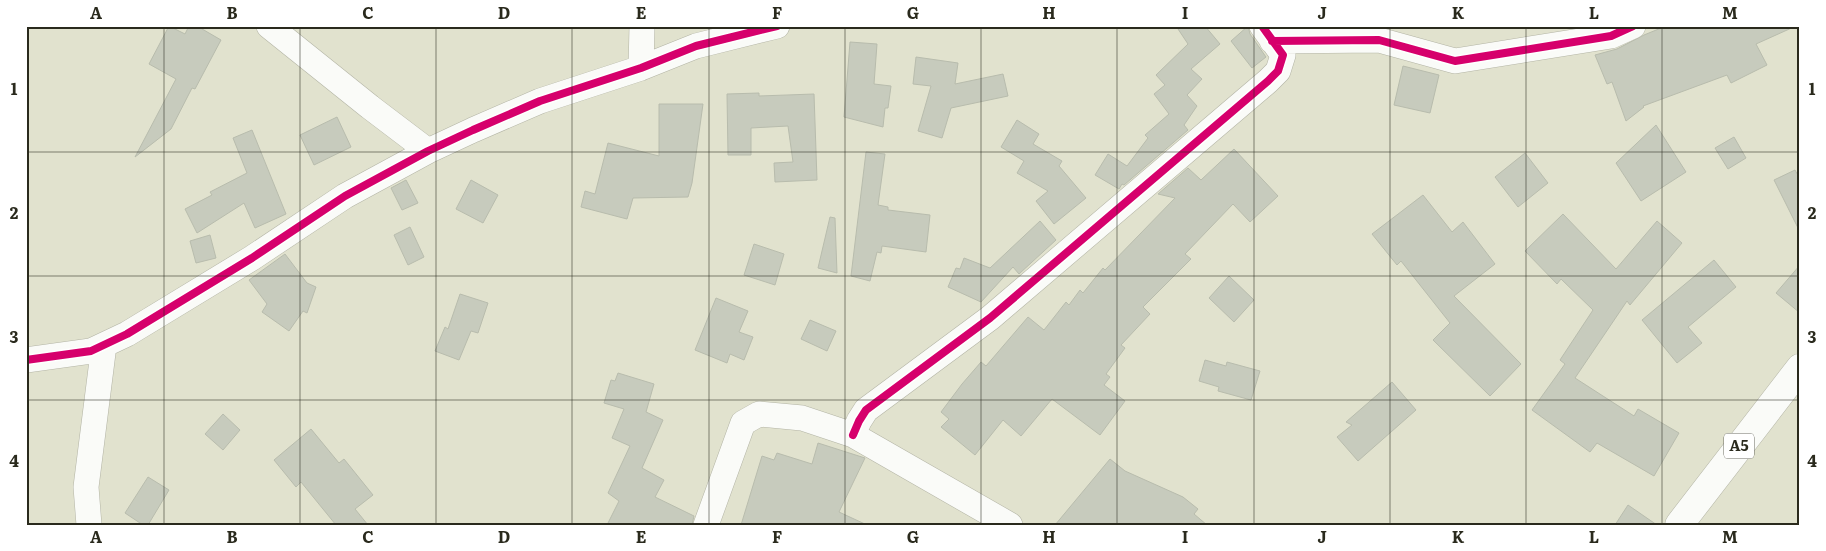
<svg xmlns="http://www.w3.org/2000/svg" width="1826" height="551" font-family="Literata,serif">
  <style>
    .building { fill: #c7cbbd; stroke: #b8bcad }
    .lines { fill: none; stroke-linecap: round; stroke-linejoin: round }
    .minor-casing { stroke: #b3b4a5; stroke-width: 26 }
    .major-casing { stroke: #b3b4a5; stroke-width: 29 }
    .minor { stroke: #fafbf8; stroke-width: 25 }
    .major { stroke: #fafbf8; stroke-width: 28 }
    .cycleway-casing { stroke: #fff; stroke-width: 11 }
    .cycleway { stroke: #d6006c; stroke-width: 8 }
    .grid { fill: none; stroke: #2a2a1d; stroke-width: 1; stroke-opacity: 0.55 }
    .labels { text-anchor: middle; stroke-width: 4; stroke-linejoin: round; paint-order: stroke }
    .shield { fill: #fff; stroke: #6a6a61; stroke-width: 1 }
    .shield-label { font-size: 15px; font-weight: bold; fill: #2a2a1d }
    .neatline { fill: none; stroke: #2a2a1d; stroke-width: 2 }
    .grid-label { font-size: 16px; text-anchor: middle; font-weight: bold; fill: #2a2a1d }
  </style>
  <rect width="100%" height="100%" fill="#e1e2ce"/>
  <path class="building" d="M 169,26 L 185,34 L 189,26 L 197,26 L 221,40 L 195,89 L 192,88 L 171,129 L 135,157 L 176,79 L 149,64 Z
    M 1176,26 L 1205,26 L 1220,44 L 1191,69 L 1202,79 L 1187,95 L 1197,106 L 1184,125 L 1188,130 L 1124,185 L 1122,184 L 1119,189 L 1095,175 L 1108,154 L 1127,166 L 1148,138 L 1145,135 L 1169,114 L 1154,94 L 1165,85 L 1156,75 L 1188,44 Z
    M 1248,26 L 1250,34 L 1266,57 L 1252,68 L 1231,41 Z
    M 1666,26 L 1796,26 L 1756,44 L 1767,65 L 1731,83 L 1727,75 L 1643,106 L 1644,107 L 1626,121 L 1612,82 L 1607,84 L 1595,55 L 1617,49 L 1644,35 Z
    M 850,42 L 877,44 L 874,84 L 891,86 L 888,108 L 885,108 L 883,127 L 844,117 Z
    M 916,57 L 958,63 L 955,84 L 1003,74 L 1008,96 L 951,108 L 942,138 L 918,131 L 931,86 L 913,84 Z
    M 1403,66 L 1439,75 L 1430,113 L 1394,105 Z
    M 759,93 L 759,96 L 814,94 L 817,180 L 775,182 L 774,163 L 793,162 L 788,126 L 751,128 L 751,155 L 728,155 L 727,94 Z
    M 659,104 L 703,104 L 692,183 L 688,197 L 633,198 L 627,219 L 581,207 L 585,191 L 595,194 L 608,143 L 659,156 Z
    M 337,117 L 351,147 L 314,165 L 300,135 Z
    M 1017,120 L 1039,134 L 1033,144 L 1062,161 L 1059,166 L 1086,198 L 1054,224 L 1036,201 L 1048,191 L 1017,173 L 1024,161 L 1001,147 Z
    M 1656,125 L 1686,172 L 1641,201 L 1616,163 Z
    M 252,130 L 286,214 L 255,228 L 244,203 L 197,233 L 185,209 L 212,195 L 210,192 L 247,173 L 233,138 Z
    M 1734,137 L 1746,158 L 1728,169 L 1715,148 Z
    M 1234,149 L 1278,196 L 1250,222 L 1233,204 L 1185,254 L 1191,259 L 1143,307 L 1150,314 L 1121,345 L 1125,348 L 1106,374 L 1110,377 L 1104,385 L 1125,401 L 1100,435 L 1052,399 L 1021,436 L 1003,420 L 975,455 L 941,427 L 949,419 L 941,412 L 962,384 L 981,362 L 986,366 L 1028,317 L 1044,330 L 1066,302 L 1069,305 L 1080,290 L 1083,293 L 1103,268 L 1105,270 L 1175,198 L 1158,194 L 1188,168 L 1201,180 Z
    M 866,152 L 885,154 L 878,205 L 888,207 L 888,210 L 930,215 L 926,252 L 882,246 L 881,253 L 877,252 L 870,281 L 851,276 Z
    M 1525,153 L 1548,183 L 1518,207 L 1495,177 Z
    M 1795,170 L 1800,179 L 1800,232 L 1774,180 Z
    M 406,180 L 418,203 L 402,210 L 391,188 Z
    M 471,180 L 498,195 L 483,223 L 456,209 Z
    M 1423,195 L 1452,232 L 1463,222 L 1495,264 L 1454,296 L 1521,364 L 1490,396 L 1433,340 L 1450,323 L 1401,261 L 1397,265 L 1372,234 Z
    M 1563,214 L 1616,269 L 1657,221 L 1682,243 L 1630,305 L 1627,301 L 1575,378 L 1634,416 L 1638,409 L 1679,433 L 1654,476 L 1597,443 L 1590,452 L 1532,410 L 1565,364 L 1560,360 L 1593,310 L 1561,279 L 1557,284 L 1525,251 Z
    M 830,217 L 835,218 L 837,273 L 818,268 Z
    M 1040,221 L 1056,240 L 1019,274 L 1013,267 L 981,302 L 948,287 L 956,268 L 960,269 L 964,258 L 990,268 Z
    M 410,227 L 424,257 L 408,265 L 394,235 Z
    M 210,235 L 216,258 L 196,263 L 190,241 Z
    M 754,244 L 784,254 L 775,285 L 744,275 Z
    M 285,254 L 307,283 L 316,287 L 307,313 L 303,311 L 289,331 L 262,312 L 267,304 L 249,280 Z
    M 1714,260 L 1736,287 L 1688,327 L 1702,343 L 1677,363 L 1642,320 Z
    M 1800,265 L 1800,313 L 1776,293 Z
    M 1229,276 L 1254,300 L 1234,322 L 1209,298 Z
    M 460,294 L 488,303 L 478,333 L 471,331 L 459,360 L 435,351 L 445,327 L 448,329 Z
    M 716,298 L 748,311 L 739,332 L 753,337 L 744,360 L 730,354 L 727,363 L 695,350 Z
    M 810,320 L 836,331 L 827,351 L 801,339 Z
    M 1205,360 L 1226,366 L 1227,362 L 1260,371 L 1251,400 L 1218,391 L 1219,387 L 1199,381 Z
    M 618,373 L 654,384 L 646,412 L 663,420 L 642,468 L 664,480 L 655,497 L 694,516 L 692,525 L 607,525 L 619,501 L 608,493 L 630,446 L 612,438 L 624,409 L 604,403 L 611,380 L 615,381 Z
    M 1392,382 L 1416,410 L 1358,461 L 1337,437 L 1352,425 L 1346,422 Z
    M 223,414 L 240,430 L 223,450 L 205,434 Z
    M 311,429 L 339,463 L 344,459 L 373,495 L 355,509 L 368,525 L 336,525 L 301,482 L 296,487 L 274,460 Z
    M 818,443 L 865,458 L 839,512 L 867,525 L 741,525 L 762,456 L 774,460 L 777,453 L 812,464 Z
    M 1110,459 L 1125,471 L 1183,497 L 1198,509 L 1194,514 L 1207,525 L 1055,525 Z
    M 148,477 L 169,490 L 148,525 L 143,525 L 125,513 Z
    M 1628,505 L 1657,525 L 1615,525 Z"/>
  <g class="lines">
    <g class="minor-casing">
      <path id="minor" d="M 269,26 L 370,107 L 428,151
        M 1272,41 L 1379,40 L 1455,61 L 1611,36 L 1633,26
        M 641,68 L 642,26
        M 26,360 L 91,351 L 127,334 L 252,258 L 345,196 L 428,151 L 473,130 L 540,101 L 641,68 L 696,46 L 777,26
        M 853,435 L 859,421 L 866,410 L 990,318 L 1268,81 L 1278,71 L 1283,55 L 1262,26
        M 89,525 L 86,487 L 104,345
        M 706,525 L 743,423 L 759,414 L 802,418 L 853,435 L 1010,525"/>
    </g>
    <g class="major-casing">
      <path id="major" d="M 1679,525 L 1800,368"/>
    </g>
    <use href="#minor" class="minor"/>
    <use href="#major" class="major"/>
    <g class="cycleway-casing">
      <path id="cycleway" d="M 1272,41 L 1379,40 L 1455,61 L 1611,36 L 1633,26
        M 26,360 L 91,351 L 127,334 L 252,258 L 345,196 L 428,151 L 473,130 L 540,101 L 641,68 L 696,46 L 777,26
        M 853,435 L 859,421 L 866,410 L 990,318 L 1268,81 L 1278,71 L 1283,55 L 1262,26"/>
    </g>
    <use href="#cycleway" class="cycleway"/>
  </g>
  <path class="grid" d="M 164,26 L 164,525M 300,26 L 300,525M 436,26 L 436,525M 572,26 L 572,525M 709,26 L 709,525M 845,26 L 845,525M 981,26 L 981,525M 1117,26 L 1117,525M 1254,26 L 1254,525M 1390,26 L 1390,525M 1526,26 L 1526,525M 1662,26 L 1662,525M 26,152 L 1800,152M 26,276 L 1800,276M 26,400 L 1800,400"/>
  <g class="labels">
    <rect class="shield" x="1724" y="433.5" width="30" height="25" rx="4"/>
    <g class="shield-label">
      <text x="1739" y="451">A5</text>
    </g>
  </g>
  <rect width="1826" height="551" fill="none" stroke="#ffffff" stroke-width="55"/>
  <rect x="28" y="28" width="1770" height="496" class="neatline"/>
  <g class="grid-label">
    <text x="96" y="19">A</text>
    <text x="232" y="19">B</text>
    <text x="368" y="19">C</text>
    <text x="504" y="19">D</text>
    <text x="641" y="19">E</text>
    <text x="777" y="19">F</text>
    <text x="913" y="19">G</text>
    <text x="1049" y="19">H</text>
    <text x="1185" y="19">I</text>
    <text x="1322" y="19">J</text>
    <text x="1458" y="19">K</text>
    <text x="1594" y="19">L</text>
    <text x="1730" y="19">M</text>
    <text x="14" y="95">1</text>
    <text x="1812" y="95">1</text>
    <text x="14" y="219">2</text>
    <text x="1812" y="219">2</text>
    <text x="14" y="343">3</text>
    <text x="1812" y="343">3</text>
    <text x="14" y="467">4</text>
    <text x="1812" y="467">4</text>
    <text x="96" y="543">A</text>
    <text x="232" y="543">B</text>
    <text x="368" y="543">C</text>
    <text x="504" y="543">D</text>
    <text x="641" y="543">E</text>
    <text x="777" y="543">F</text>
    <text x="913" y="543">G</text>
    <text x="1049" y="543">H</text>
    <text x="1185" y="543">I</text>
    <text x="1322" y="543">J</text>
    <text x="1458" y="543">K</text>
    <text x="1594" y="543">L</text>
    <text x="1730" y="543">M</text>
  </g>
</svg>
